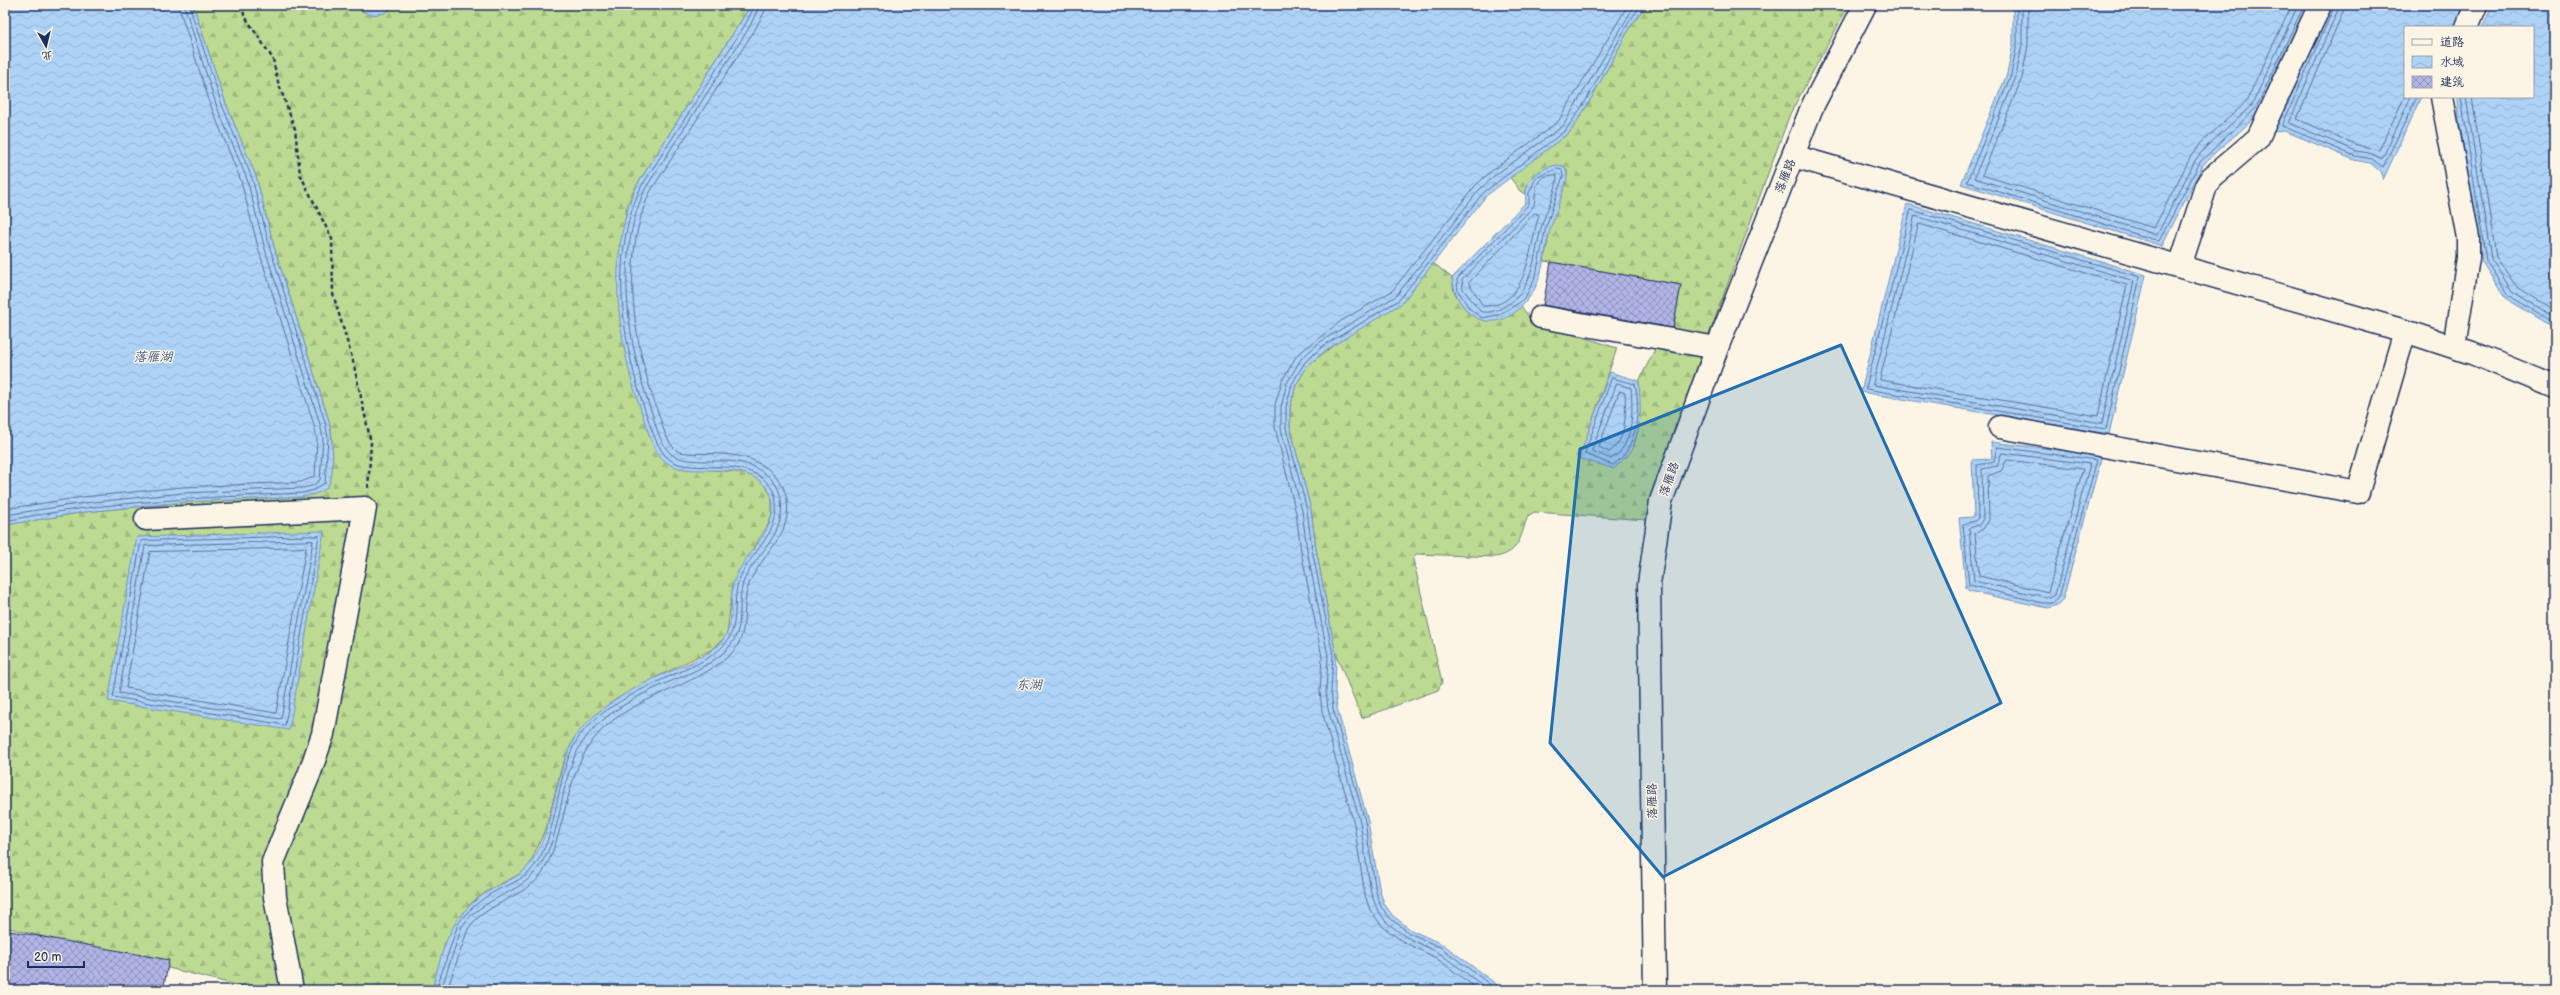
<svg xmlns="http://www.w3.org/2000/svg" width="2560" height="995" font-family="'Balsamiq Sans','LXGW WenKai TC',sans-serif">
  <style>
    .forest { fill: url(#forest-firs); stroke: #6c8478 }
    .water { fill: url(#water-waves); stroke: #7391b9 }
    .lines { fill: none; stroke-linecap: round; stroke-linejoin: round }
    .shore { stroke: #55709b; stroke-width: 1 }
    .building { fill: url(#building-cross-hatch); stroke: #1b2f5e }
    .minor-casing { stroke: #1b2f5e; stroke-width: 25 }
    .path { stroke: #1b2f5e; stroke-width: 2.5; stroke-dasharray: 4 3; stroke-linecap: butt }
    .minor { stroke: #fcf5e5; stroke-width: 22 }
    .marked { fill: #1f6fb2; fill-opacity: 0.2; stroke: #1f6fb2; stroke-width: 3; stroke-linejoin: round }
    .labels { text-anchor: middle; stroke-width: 3; stroke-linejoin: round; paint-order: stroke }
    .street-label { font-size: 12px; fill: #1b2f5e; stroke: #fcf5e5 }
    .water-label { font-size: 13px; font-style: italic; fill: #405884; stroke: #fcf5e5 }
  </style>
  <defs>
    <pattern id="forest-firs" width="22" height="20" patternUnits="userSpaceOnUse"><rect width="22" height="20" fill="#bcda92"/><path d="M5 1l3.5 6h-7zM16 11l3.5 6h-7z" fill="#a1bb80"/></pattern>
    <pattern id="water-waves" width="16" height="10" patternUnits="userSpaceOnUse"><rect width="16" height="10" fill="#add2f6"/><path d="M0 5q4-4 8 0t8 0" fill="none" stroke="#94b5d5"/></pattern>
    <pattern id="building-cross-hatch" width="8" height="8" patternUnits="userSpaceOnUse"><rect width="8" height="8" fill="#b1b4e5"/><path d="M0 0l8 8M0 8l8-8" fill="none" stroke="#8f93bd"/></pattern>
  </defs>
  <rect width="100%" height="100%" fill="#fcf5e5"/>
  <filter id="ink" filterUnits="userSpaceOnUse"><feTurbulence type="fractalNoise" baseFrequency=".025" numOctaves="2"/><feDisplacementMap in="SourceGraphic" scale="8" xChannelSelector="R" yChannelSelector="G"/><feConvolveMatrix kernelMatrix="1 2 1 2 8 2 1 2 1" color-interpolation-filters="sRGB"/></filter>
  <g filter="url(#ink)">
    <path class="forest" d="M 193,5 C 243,5 295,1 346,5 C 366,7 368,22 391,9 L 393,5 L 751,5 L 637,185 L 627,206 L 619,266 L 673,466 L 747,473 L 762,482 L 772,496 L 772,515 L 768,525 L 741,568 L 732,591 L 727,635 L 713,649 L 653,679 L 596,714 L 574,738 L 562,766 L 546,828 L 529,866 L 522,873 L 489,890 L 470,904 L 438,968 L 432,990 L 256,990 L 5,927 L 5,525 L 85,512 L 184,502 L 303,497 L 331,477 L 332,438 L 329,421 L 274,247 L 256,176 L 226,104 Z
      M 1646,5 L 1849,5 L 1790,114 L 1696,370 L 1646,520 L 1534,512 L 1528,516 C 1520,536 1521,552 1496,557 L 1416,554 L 1413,559 L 1442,682 L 1438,690 L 1362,718 L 1336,655 L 1316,549 L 1311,510 L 1290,427 L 1290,408 L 1296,385 L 1308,365 L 1350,333 L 1402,303 L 1432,262 L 1452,278 L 1454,292 L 1467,311 L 1512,313 L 1521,306 L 1531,320 L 1617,348 L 1580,457 L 1627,457 L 1633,448 L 1638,431 L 1640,417 L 1639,381 L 1663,333 L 1672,334 L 1681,285 L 1544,261 L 1550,228 L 1567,176 L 1567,170 L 1528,183 L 1525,194 L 1520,191 L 1509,176 L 1570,132 L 1588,104 L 1632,24 Z"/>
    <path class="water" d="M 5,5 L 193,5 L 226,104 L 256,176 L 274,247 L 329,421 C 332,435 336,474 328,486 C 323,493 311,495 303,497 L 184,502 L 85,512 L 5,525 Z
      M 348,5 L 393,5 L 385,13 L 371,15 Z
      M 751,5 L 1646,5 L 1632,24 L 1588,104 L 1570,132 L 1486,196 L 1402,303 L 1326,350 L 1308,365 L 1296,385 L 1290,408 L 1290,427 L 1311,510 L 1316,549 L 1336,655 L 1335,691 L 1337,708 L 1368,821 L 1380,892 L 1385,905 L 1392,915 L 1411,930 L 1444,945 L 1504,990 L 432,990 C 443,947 450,913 491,890 C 503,882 521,877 530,864 C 555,828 553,780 573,741 C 577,732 586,724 593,717 C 609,701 635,688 655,678 C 675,669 716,655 726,635 C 735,618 728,596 735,578 C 744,556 767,539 772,515 C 775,500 770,488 757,479 C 730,462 685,478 666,462 C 653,452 648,431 643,416 C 617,344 605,256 637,185 Z
      M 2013,5 L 2308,5 L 2260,110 C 2245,131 2220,145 2203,165 L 2162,246 L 1961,184 L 2007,74 L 2013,44 Z
      M 2332,5 L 2464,5 L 2454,27 L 2405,27 L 2405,97 L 2421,97 L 2383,180 L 2380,171 L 2370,163 L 2354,160 L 2285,131 L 2273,132 Z
      M 2492,5 L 2555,5 L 2555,328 L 2505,298 L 2482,262 L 2459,121 L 2458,97 L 2533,97 L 2533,27 L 2483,27 Z
      M 1557,165 L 1564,166 C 1566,170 1567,173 1567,178 C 1563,194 1556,211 1551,227 C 1543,251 1545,278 1528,299 C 1499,337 1459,324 1452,278 L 1526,202 C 1523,179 1537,169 1557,165 Z
      M 1907,204 L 2146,275 L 2109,434 L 1861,392 Z
      M 1610,372 L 1639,381 C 1641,419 1643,441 1614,469 L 1579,458 Z
      M 1991,442 L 2102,455 L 2063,599 L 2057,605 L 2048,608 L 1969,591 L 1966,588 L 1959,518 L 1974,517 L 1972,460 L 1992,459 Z
      M 324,531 L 289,730 L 108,701 L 137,537 Z"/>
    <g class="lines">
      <path class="shore" d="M 2017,5 L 2017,44 L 2011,75 L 1967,182 L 2159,241 L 2200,162 L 2256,108 L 2304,5
        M 2022,5 L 2022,44 L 2016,77 L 1974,178 L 2157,235 L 2196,159 L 2206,147 L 2252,105 L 2298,5
        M 2028,5 L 2028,45 L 2022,78 L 1982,175 L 2154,228 L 2191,156 L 2202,142 L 2246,102 L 2292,5
        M 2335,5 L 2282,126 L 2355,156 L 2372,159 L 2383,167 L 2417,97
        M 2340,5 L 2289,123 L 2356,151 L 2369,153 L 2382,159 L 2411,97
        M 2346,5 L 2297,119 L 2357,145 L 2379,150 L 2405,96
        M 2461,97 L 2486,261 L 2508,295 L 2555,323
        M 2466,97 L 2491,259 L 2512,291 L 2555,318
        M 2472,97 L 2496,257 L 2516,286 L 2555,311
        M 1557,169 L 1562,170 L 1563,176 L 1546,227 L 1536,275 L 1526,296 L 1519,303 L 1498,315 L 1482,318 L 1470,309 L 1458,291 L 1457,279 L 1529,204 L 1529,193 L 1536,178 Z
        M 1557,175 C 1558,190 1546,210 1542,225 C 1533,256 1535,293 1500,309 C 1494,311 1486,314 1480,311 L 1463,289 L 1462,280 L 1533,207 C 1538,196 1530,173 1557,175 Z
        M 1911,210 L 2140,277 L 2106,429 L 1866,389 Z
        M 1535,213 L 1539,215 C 1529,245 1529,308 1483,306 L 1469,283 Z
        M 1915,216 L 2134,281 L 2102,423 L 1873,385 Z
        M 1919,224 L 2127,285 L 2098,416 L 1880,380 Z
        M 1612,378 L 1635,384 C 1641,410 1637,449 1613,465 L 1585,454 Z
        M 1617,384 L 1631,388 C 1633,411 1634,446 1611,459 L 1592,451 Z
        M 1620,391 L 1625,393 C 1626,411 1627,441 1609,452 L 1599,447 Z
        M 1997,447 L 2097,460 L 2059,597 L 2052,603 L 2043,603 L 1969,585 L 1963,524 L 1975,521 L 1978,518 L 1977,465 L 1994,462 Z
        M 2002,453 L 2090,464 L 2055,595 L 2050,598 L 1974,581 L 1969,528 L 1979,525 L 1983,519 L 1982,469 L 1997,466 Z
        M 2007,460 L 2083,469 L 2048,592 L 1979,576 L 1975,534 L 1984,528 L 1989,520 L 1988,476 L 2001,471 Z
        M 5,509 L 83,497 L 182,487 L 301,482 L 315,476 L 317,439 L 314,425 L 259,251 L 241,181 L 212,109 L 178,5
        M 5,515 L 84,503 L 183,493 L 302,488 L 312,486 L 320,480 L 323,438 L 320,424 L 265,249 L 247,179 L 217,107 L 184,5
        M 5,521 C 103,501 203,498 302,493 L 314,490 L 325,483 L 328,438 L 325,422 L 270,248 L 252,178 L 222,105 L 189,5
        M 319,536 L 285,725 L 113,697 L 141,541 Z
        M 313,541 L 281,719 L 119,693 L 145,546 Z
        M 306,548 L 276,713 L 126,688 L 150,552 Z
        M 436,990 L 458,924 C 467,911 480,900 494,892 C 507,885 523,880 532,869 C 560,835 554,777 577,740 C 593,714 628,696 655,683 C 677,672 717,660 729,638 C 739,620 732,598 739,580 C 747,557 774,538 776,512 C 777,495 773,485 759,476 C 732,459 687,474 669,459 C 657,449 652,430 647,416 C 622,345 608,257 641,187 L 745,25 L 755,5
        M 441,990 L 462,926 C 483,897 519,894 536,871 C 565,835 557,781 582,743 C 598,718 633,698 660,686 C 684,675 720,664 734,640 C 744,623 737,601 743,583 C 752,559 778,541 781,515 C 783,497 779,483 764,473 C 755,467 747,463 737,462 C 720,459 682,465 670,453 C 660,443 656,427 652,413 C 627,345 614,258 645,189 L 749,28 L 760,5
        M 447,990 L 468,929 C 486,902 529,896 543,872 C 568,829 564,770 599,733 C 634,695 693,689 731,654 C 751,634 740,607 749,584 C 757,564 774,549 783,530 C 798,493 775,463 738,456 C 719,452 698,455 679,452 C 667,446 663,426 659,415 C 634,347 619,260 650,192 L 754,31 L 764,13 L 766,5
        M 1479,990 L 1436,958 L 1402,941 L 1382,926 L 1370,910 L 1365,895 L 1354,824 L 1322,711 L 1320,691 L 1322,657 L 1301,551 L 1296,513 L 1275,427 L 1275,405 L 1282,381 L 1297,355 L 1341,321 L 1392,291 L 1475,186 L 1490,172 L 1558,122 L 1628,5
        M 1489,990 L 1439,953 L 1406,937 L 1386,922 L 1377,909 L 1371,893 L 1360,822 L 1328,709 L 1326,691 L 1328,656 L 1307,550 L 1302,511 L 1281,429 L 1281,407 L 1287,383 L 1301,359 L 1320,342 L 1396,296 L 1479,190 L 1494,176 L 1563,126 L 1635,5
        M 1497,990 L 1442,948 L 1409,933 L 1390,918 L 1381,907 L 1376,892 L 1365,821 L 1333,709 L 1331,691 L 1333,655 L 1312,549 L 1307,510 L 1286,428 L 1286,407 L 1292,384 L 1305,362 L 1323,346 L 1399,300 L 1483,193 L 1566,130 L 1585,102 L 1629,22 L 1641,5"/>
    </g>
    <path class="building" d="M 1551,262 L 1681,285 L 1673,328 L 1543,305 Z
      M 5,930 L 169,960 L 163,990 L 5,990 Z"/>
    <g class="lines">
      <g class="minor-casing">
        <path id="minor" d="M 2467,27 L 2476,5
          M 2442,97 L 2468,238 L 2468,258 L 2454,347
          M 1793,156 L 2405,331 L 2472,353 L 2555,387
          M 2180,266 L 2206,186 L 2211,178 L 2258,138 L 2320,5
          M 1541,317 L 1717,348
          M 2000,427 L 2358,492 L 2405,331
          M 146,519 L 365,508 L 323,734 L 310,772 L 273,862 L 275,897 L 292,990
          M 1655,990 L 1649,584 L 1661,501 L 1717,348 L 1812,107 L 1865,5"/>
      </g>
      <path class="path" d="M 242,5 L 244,15 L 273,59 L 277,79 L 295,129 L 300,174 L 332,239 L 333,294 L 353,361 L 371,443 L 368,489"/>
      <use href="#minor" class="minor"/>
    </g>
  </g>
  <path class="marked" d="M 1841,345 L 2001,703 L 1663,877 L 1550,743 L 1580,449 Z"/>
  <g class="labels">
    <g class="street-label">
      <text transform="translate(1785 176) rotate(-68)" y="4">落雁路</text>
      <text transform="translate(1669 479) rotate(-70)" y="4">落雁路</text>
      <text transform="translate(1652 801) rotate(-91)" y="4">落雁路</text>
    </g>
    <g class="water-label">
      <text x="153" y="361">落雁湖</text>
      <text x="1029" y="689">东湖</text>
    </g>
  </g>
  <rect width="2560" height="995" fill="none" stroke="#fcf5e5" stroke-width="20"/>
  <rect x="10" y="10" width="2540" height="975" fill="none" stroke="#1b2f5e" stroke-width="1.5" filter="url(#ink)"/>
  <rect x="2404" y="26" width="130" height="72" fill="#fcf5e5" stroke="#a2a6af"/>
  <rect x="2412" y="39" width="20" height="6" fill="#fcf5e5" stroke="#a2a6af"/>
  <text x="2440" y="46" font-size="12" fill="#1b2f5e">道路</text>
  <rect x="2412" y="56" width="20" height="12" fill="url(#water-waves)" stroke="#a2a6af"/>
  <text x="2440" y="66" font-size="12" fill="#1b2f5e">水域</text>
  <rect x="2412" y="76" width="20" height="12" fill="url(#building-cross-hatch)" stroke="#a2a6af"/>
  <text x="2440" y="86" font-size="12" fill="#1b2f5e">建筑</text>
  <g transform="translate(46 46) rotate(172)" stroke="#fcf5e5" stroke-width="3" paint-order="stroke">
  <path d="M0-3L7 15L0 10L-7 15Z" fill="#1b2f5e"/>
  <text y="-6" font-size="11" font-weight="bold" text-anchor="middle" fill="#1b2f5e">北</text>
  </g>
  <path d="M28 961v6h56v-6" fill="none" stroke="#1b2f5e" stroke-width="2"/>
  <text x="34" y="961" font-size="12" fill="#1b2f5e" stroke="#fcf5e5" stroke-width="3" paint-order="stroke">20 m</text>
</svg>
